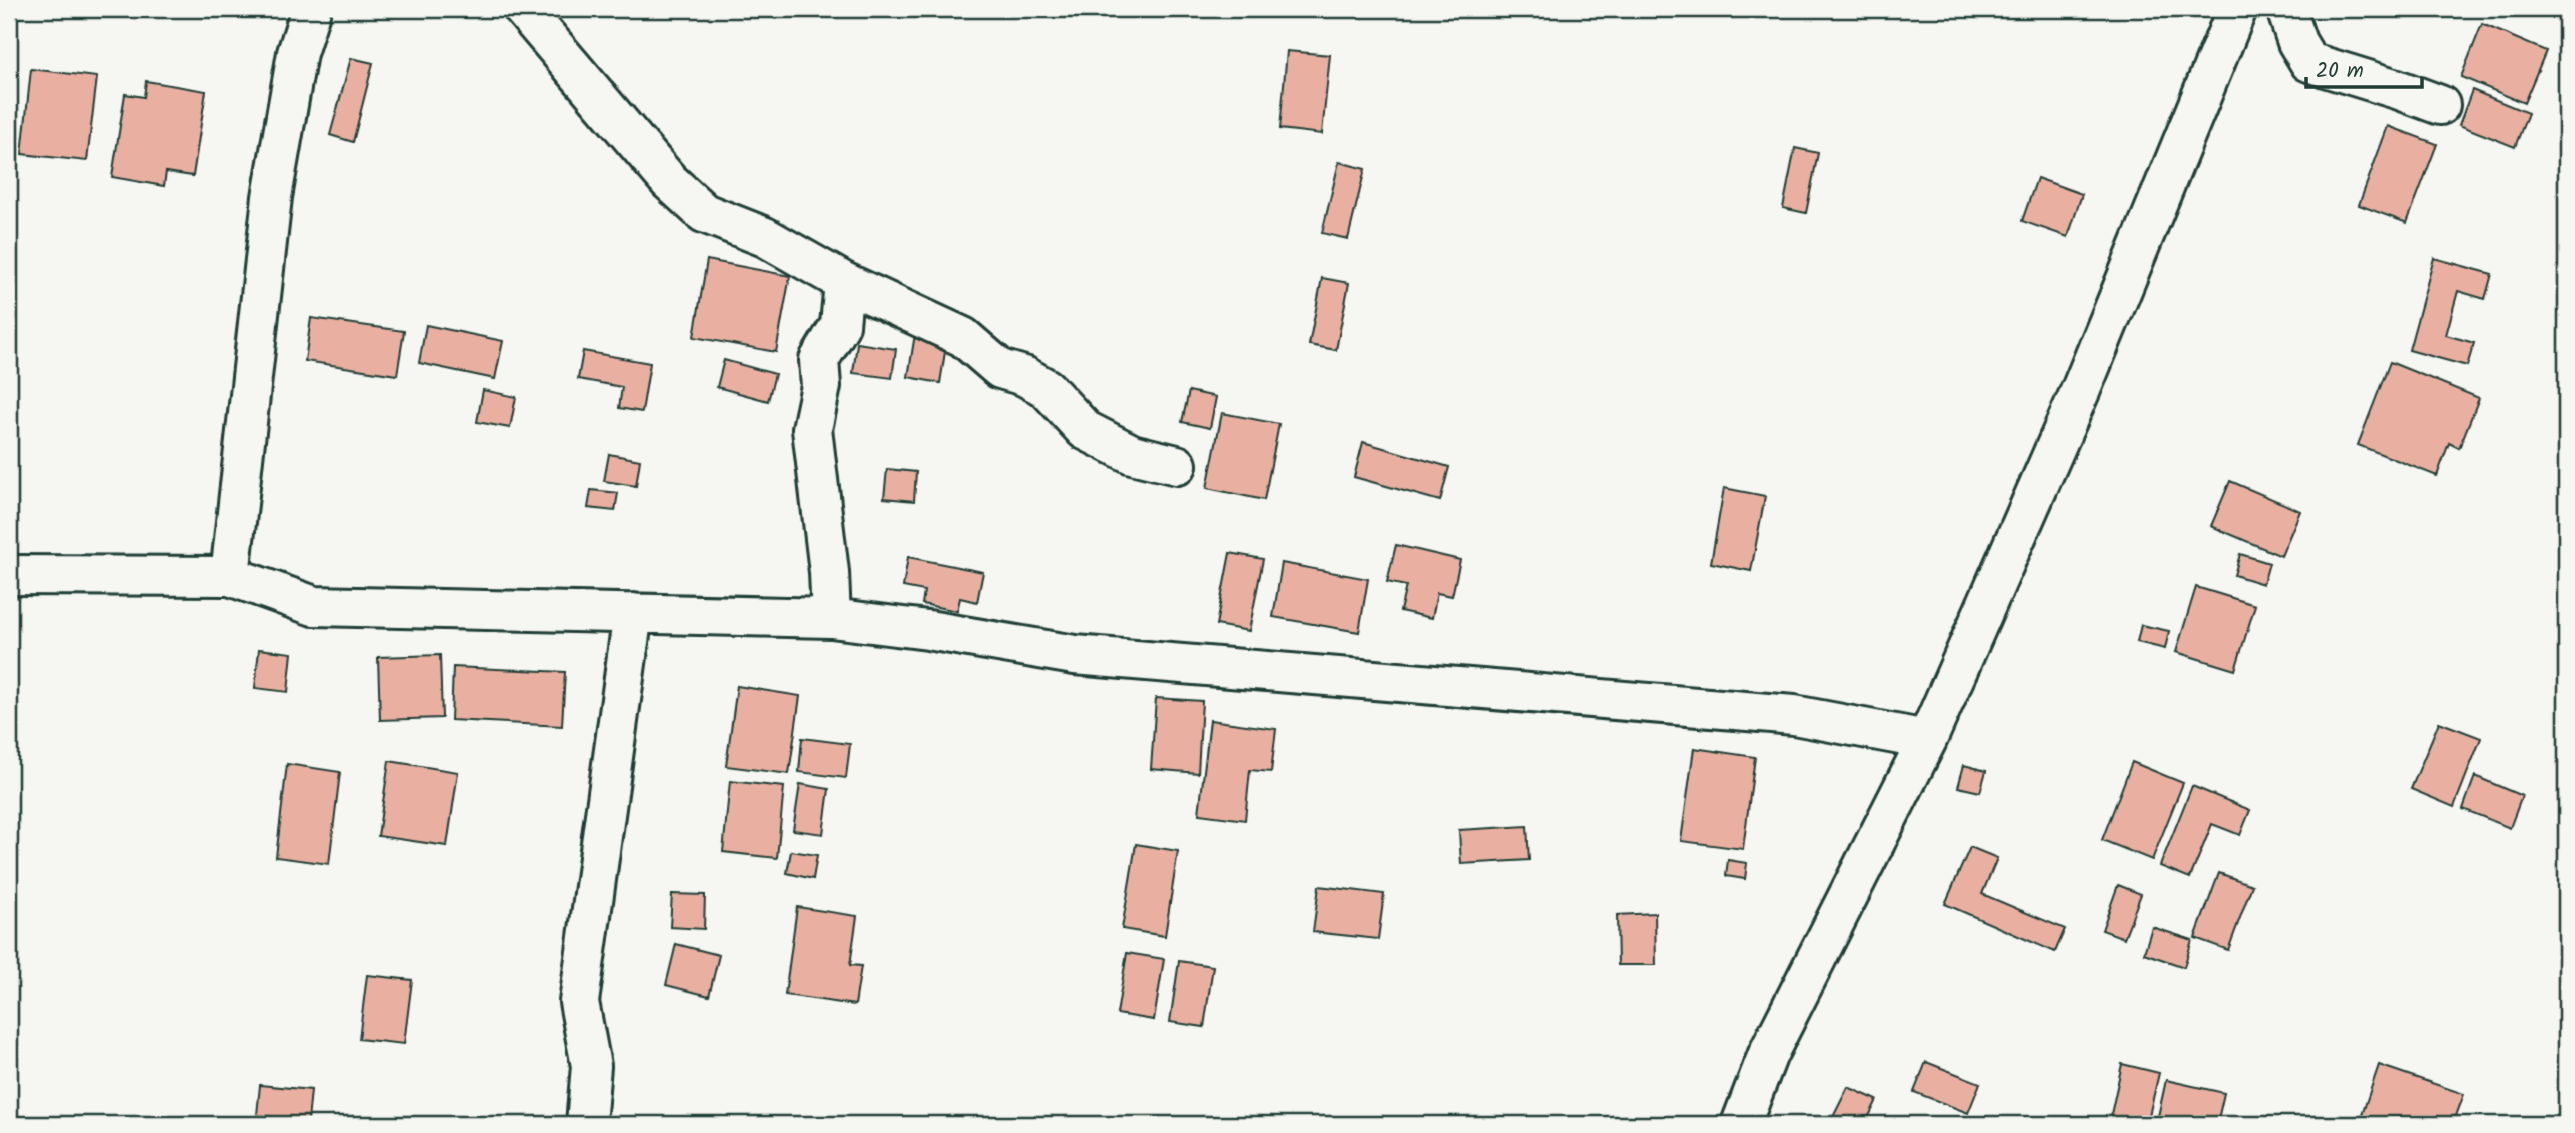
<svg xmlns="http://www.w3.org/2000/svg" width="2575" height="1133" font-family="Kalam,sans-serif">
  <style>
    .building { fill: #e9b0a1; stroke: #1f3d34; stroke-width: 2 }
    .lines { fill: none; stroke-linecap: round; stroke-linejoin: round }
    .minor-casing { stroke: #1f3d34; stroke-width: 44 }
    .minor { stroke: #f6f6f2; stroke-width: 38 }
  </style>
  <rect width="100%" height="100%" fill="#f6f6f2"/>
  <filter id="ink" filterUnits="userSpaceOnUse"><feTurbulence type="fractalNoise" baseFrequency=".0143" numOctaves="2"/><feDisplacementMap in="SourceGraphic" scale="14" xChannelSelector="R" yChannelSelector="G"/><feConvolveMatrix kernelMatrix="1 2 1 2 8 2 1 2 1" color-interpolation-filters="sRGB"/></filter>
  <g filter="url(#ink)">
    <path class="building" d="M 2482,24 L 2546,51 L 2524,103 L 2461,77 Z
      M 1287,51 L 1330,55 L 1322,134 L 1280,129 Z
      M 351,58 L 373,63 L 353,142 L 330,135 Z
      M 31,69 L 97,77 L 87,161 L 22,154 Z
      M 146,81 L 206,91 L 193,176 L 166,172 L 164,186 L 112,177 L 125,94 L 144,97 Z
      M 2472,90 L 2528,113 L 2515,147 L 2459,125 Z
      M 2388,126 L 2437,144 L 2407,223 L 2359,205 Z
      M 1795,148 L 1818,153 L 1806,213 L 1783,208 Z
      M 1339,162 L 1365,169 L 1348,239 L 1322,233 Z
      M 2037,178 L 2082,194 L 2068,237 L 2022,221 Z
      M 2434,258 L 2492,274 L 2485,299 L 2458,291 L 2446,335 L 2474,343 L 2467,366 L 2409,350 Z
      M 707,260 L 790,276 L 776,352 L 694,337 Z
      M 1322,278 L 1349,283 L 1336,350 L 1309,345 Z
      M 311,318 L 404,331 L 397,375 L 305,361 Z
      M 426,325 L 503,341 L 495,379 L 419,363 Z
      M 916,328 L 948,333 L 940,383 L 908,377 Z
      M 857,343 L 896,349 L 892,378 L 853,373 Z
      M 583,351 L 650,363 L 642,412 L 619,408 L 622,387 L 578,379 Z
      M 724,360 L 775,374 L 768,401 L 717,387 Z
      M 2390,362 L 2479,398 L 2459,448 L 2449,443 L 2437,476 L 2358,445 Z
      M 483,390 L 516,397 L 510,428 L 477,422 Z
      M 1189,391 L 1216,397 L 1210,428 L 1182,422 Z
      M 1222,413 L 1279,424 L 1264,500 L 1207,488 Z
      M 1363,442 L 1449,467 L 1440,501 L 1354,477 Z
      M 609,454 L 640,460 L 636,486 L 604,481 Z
      M 887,469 L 916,472 L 914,501 L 884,498 Z
      M 2230,481 L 2300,511 L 2281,556 L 2211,526 Z
      M 1724,488 L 1765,496 L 1751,571 L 1711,563 Z
      M 591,490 L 618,493 L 615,511 L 588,508 Z
      M 1396,545 L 1460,560 L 1452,596 L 1437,593 L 1432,618 L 1400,611 L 1406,586 L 1387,582 Z
      M 1230,553 L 1263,559 L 1249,631 L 1216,625 Z
      M 2240,554 L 2269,563 L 2263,584 L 2234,575 Z
      M 908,557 L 983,572 L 977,602 L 960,598 L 957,611 L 922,604 L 924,591 L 903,587 Z
      M 1282,563 L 1368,579 L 1359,632 L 1273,617 Z
      M 2196,587 L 2255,605 L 2235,670 L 2176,652 Z
      M 2141,625 L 2169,631 L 2165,649 L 2137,642 Z
      M 259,649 L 292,653 L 288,692 L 255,688 Z
      M 440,655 L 442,718 L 380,720 L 378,657 Z
      M 453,667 L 565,672 L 562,726 L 451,720 Z
      M 737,686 L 800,696 L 789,774 L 726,766 Z
      M 1156,698 L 1202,701 L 1198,773 L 1151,769 Z
      M 1210,720 L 1276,729 L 1271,772 L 1250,770 L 1245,820 L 1199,814 Z
      M 2439,722 L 2481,738 L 2454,807 L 2411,789 Z
      M 802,738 L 850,744 L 846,778 L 799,772 Z
      M 1694,748 L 1755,757 L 1743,849 L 1681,841 Z
      M 389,761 L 458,772 L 447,846 L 378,836 Z
      M 2132,762 L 2183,783 L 2152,860 L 2102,840 Z
      M 287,764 L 340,772 L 329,864 L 276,857 Z
      M 1964,765 L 1986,771 L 1980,792 L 1958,787 Z
      M 2475,776 L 2522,796 L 2510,828 L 2463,809 Z
      M 730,781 L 784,787 L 777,858 L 723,852 Z
      M 800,784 L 829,789 L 823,834 L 793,830 Z
      M 2192,786 L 2250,810 L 2240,835 L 2212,824 L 2190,878 L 2160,866 Z
      M 1527,826 L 1529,860 L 1461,864 L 1459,830 Z
      M 1136,844 L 1178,851 L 1165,936 L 1122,929 Z
      M 1970,847 L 1997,858 L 1982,894 L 2065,929 L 2055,952 L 1945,904 Z
      M 791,851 L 817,855 L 813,879 L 787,873 Z
      M 1728,860 L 1747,863 L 1745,879 L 1726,876 Z
      M 2219,873 L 2252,885 L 2228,950 L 2195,938 Z
      M 2118,885 L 2141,894 L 2124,938 L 2102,930 Z
      M 1319,886 L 1384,894 L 1378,939 L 1313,932 Z
      M 672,894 L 705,895 L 704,929 L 670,927 Z
      M 797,907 L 857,916 L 850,965 L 861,966 L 855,1005 L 785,995 Z
      M 1655,913 L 1656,965 L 1618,965 L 1617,915 Z
      M 2152,927 L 2192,940 L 2184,967 L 2144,953 Z
      M 676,944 L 719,955 L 709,996 L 666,985 Z
      M 1127,953 L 1164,959 L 1154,1020 L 1117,1014 Z
      M 1179,961 L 1213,966 L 1204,1027 L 1170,1022 Z
      M 367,975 L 412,980 L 404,1044 L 359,1039 Z
      M 1926,1062 L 1980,1083 L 1968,1113 L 1914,1092 Z
      M 2122,1064 L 2159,1073 L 2147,1124 L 2134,1124 L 2110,1119 Z
      M 2379,1065 L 2464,1094 L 2453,1124 L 2359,1124 Z
      M 2166,1080 L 2224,1093 L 2217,1124 L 2170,1124 L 2157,1121 Z
      M 260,1085 L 311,1090 L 308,1121 L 257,1115 Z
      M 1848,1087 L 1877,1100 L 1865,1124 L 1842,1124 L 1832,1119 Z"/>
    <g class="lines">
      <g class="minor-casing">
        <path id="minor" d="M 523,9 L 669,181 L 704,213 L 765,237 L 844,282 L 963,337 L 1000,369 L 1024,376 L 1046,388 L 1085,430 L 1132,454 L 1177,465
          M 2286,9 L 2297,42 L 2309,62 L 2397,89 L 2440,105
          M 9,575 L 230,576 L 314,606 L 831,618 L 928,630 L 1075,655 L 1794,715 L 1927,740
          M 230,576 L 272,197 L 297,53 L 311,9
          M 831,618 L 829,572 L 812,429 L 821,386 L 819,360 L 840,325 L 844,282
          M 586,1124 L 591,1066 L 579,1002 L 633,613
          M 1741,1124 L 1768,1054 L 1927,740 L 2082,387 L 2237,9"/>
      </g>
      <use href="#minor" class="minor"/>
    </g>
  </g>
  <rect width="2575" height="1133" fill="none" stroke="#f6f6f2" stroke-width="35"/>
  <rect x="18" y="18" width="2540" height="1098" fill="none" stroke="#1f3d34" stroke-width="2.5" filter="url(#ink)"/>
  <path d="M2306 77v10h116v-10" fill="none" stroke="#1f3d34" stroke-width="3.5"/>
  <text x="2316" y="77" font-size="21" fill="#1f3d34" stroke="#f6f6f2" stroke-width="5" paint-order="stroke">20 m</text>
</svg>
